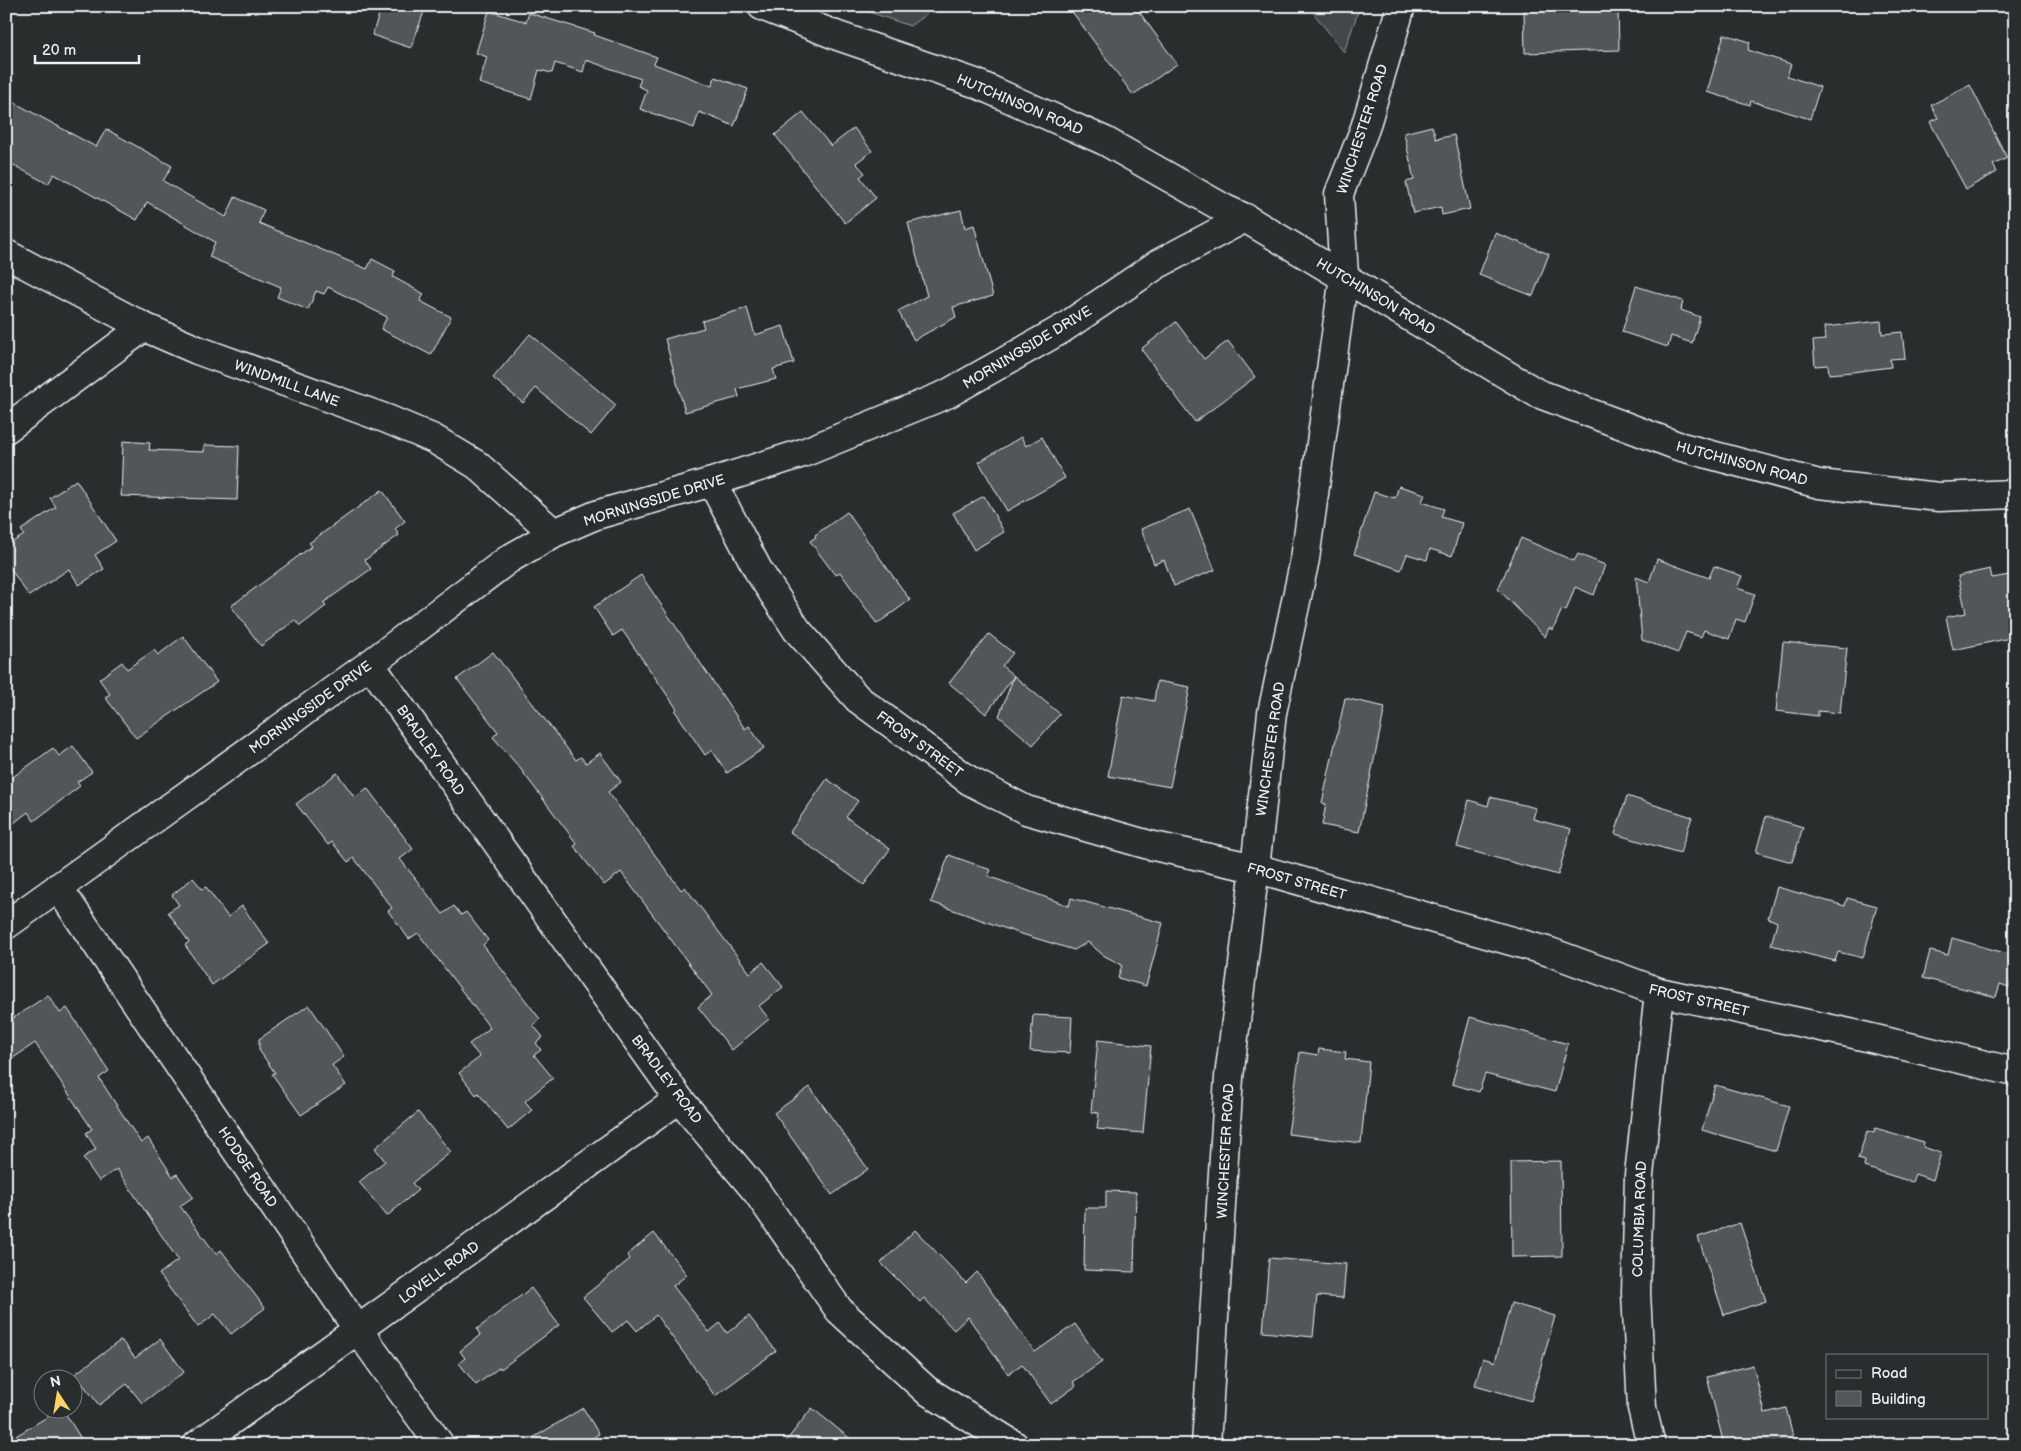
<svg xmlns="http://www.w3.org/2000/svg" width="2021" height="1451" font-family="'Balsamiq Sans',sans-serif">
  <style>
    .green { fill: #424648; stroke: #959ca0 }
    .building { fill: #535759; stroke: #e8f1f8 }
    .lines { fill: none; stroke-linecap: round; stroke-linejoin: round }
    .minor-casing { stroke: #e8f1f8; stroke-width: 31 }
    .tertiary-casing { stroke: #e8f1f8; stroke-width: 31 }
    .minor { stroke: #2a2d2e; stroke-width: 28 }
    .tertiary { stroke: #2a2d2e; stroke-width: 28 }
    .labels { text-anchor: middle; stroke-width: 5; stroke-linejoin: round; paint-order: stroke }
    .street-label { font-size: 14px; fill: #e8f1f8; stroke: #2a2d2e }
  </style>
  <rect width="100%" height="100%" fill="#2a2d2e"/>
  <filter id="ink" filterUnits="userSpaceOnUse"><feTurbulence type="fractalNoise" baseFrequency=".02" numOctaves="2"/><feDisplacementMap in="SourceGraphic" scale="10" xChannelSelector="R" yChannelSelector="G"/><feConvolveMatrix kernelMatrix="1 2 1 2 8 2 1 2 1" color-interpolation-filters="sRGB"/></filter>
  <g filter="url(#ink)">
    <path class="green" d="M 852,6 L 937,6 L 910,26 Z
      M 1308,6 L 1360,6 L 1344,52 Z"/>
    <path class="building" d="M 382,6 L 426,6 L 411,48 L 372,35 Z
      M 1068,6 L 1135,6 L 1177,64 L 1133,95 Z
      M 1618,7 L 1619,50 L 1525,53 L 1524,10 Z
      M 489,11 L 526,22 L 529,13 L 595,33 L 594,35 L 657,57 L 654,64 L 712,86 L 715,77 L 748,89 L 734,126 L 699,112 L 694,128 L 640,109 L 647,90 L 638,86 L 641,79 L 586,60 L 583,72 L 555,63 L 552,73 L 539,70 L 531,99 L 479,83 L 487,57 L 476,53 Z
      M 1724,34 L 1750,42 L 1748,50 L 1791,64 L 1787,76 L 1820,87 L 1810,119 L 1751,101 L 1750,105 L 1707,92 Z
      M 1970,85 L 2007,158 L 1993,165 L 1997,172 L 1966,189 L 1930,122 L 1938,118 L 1931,105 Z
      M 6,98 L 96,147 L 106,129 L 172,166 L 163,181 L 226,217 L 235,197 L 264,210 L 259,223 L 367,269 L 372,259 L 395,271 L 393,277 L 424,294 L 420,301 L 451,317 L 431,355 L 381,329 L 387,317 L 328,287 L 324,294 L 316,291 L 308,310 L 277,297 L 281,287 L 209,257 L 215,242 L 147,202 L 137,220 L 54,174 L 48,184 L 6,161 Z
      M 803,112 L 831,146 L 854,128 L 872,151 L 856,163 L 865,173 L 860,177 L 876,198 L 845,223 L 775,135 Z
      M 1432,126 L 1436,139 L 1454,135 L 1470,209 L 1442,215 L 1441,207 L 1413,213 L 1406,182 L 1414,180 L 1404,133 Z
      M 961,210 L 965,228 L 974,225 L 993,296 L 953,307 L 956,317 L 914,340 L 898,311 L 927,296 L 908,223 Z
      M 1495,233 L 1549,254 L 1533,296 L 1479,275 Z
      M 1636,286 L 1683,301 L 1681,310 L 1700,317 L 1692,343 L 1671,336 L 1668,347 L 1622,332 Z
      M 747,308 L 755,335 L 783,326 L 794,363 L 773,369 L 776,379 L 737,389 L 739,397 L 685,412 L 665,339 L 704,328 L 702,321 Z
      M 1881,321 L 1882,334 L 1902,332 L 1905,358 L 1890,359 L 1891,367 L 1852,372 L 1829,374 L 1828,365 L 1815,366 L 1813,341 L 1825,340 L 1824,327 Z
      M 1176,322 L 1204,359 L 1228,341 L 1255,377 L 1195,422 L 1141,349 Z
      M 530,334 L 616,405 L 591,435 L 536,388 L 523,403 L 493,378 Z
      M 1021,437 L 1026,446 L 1042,437 L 1065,478 L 1007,511 L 979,462 Z
      M 123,441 L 150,443 L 149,450 L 204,452 L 204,445 L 239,446 L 237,500 L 121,496 Z
      M 76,480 L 116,541 L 95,555 L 104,569 L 79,585 L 69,569 L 29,596 L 6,562 L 6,546 L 24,535 L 21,530 L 56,507 L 50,498 Z
      M 1399,486 L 1425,494 L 1422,502 L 1444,509 L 1441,517 L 1462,523 L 1452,556 L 1430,549 L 1427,560 L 1407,554 L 1401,570 L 1354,554 L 1374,492 L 1395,498 Z
      M 382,490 L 405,521 L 395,529 L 399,535 L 365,560 L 371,569 L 323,603 L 326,606 L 300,626 L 295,620 L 261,646 L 231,606 L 312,546 L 309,543 Z
      M 984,496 L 1004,532 L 974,550 L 953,513 Z
      M 1190,509 L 1215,570 L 1174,586 L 1164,560 L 1154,564 L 1141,529 Z
      M 847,512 L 910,600 L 877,624 L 840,572 L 835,575 L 810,541 L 816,537 L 815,535 Z
      M 1521,538 L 1574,561 L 1578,554 L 1605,565 L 1594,595 L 1575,587 L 1566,611 L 1562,609 L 1553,630 L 1549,628 L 1545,637 L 1498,589 Z
      M 1657,559 L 1709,578 L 1714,566 L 1742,576 L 1737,588 L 1755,594 L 1745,622 L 1736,619 L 1729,639 L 1704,630 L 1701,637 L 1686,632 L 1678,653 L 1642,640 L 1636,577 L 1649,582 Z
      M 1990,569 L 1992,578 L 2015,574 L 2015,637 L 1953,650 L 1946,617 L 1966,613 L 1958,576 Z
      M 641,575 L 745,729 L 749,726 L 764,748 L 727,773 L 712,750 L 705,755 L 675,711 L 677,709 L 622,630 L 613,636 L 594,607 Z
      M 989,634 L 1013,653 L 1002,666 L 1014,676 L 986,714 L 949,683 Z
      M 183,636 L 217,682 L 136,738 L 105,697 L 110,694 L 99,679 L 122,662 L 127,669 L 154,650 L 158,655 Z
      M 1783,642 L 1847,648 L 1840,713 L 1818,711 L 1818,716 L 1776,711 Z
      M 493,652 L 576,760 L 581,757 L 586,763 L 600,753 L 621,782 L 608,792 L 681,890 L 685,887 L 750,973 L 763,962 L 783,987 L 759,1006 L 769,1019 L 732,1050 L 698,1007 L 712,995 L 621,872 L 604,885 L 574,846 L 577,844 L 519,767 L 493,737 L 498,732 L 457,679 Z
      M 1014,676 L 1060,714 L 1033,745 L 999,716 Z
      M 1157,681 L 1190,687 L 1170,787 L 1108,776 L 1123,695 L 1154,701 Z
      M 1345,698 L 1385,707 L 1359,832 L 1322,825 L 1326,804 L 1322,803 Z
      M 73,746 L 92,772 L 77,782 L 80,786 L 34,821 L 28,812 L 6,829 L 6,782 L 53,748 L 59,756 Z
      M 337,773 L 355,798 L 367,788 L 413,849 L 400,859 L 443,914 L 454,906 L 461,915 L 466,912 L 488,940 L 483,945 L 540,1019 L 533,1025 L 543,1037 L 536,1043 L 541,1050 L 534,1055 L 553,1078 L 525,1101 L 532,1110 L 508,1130 L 478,1093 L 476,1095 L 459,1073 L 480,1057 L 469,1044 L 490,1028 L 418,933 L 409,939 L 388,911 L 392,908 L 354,858 L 348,862 L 332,842 L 328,845 L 296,804 Z
      M 827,779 L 858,801 L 846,817 L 890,849 L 864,885 L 790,832 Z
      M 1627,796 L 1692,817 L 1680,853 L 1615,834 Z
      M 1490,797 L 1536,808 L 1533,819 L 1571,829 L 1558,875 L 1457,847 L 1469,800 L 1488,806 Z
      M 1766,816 L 1803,827 L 1792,862 L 1756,852 Z
      M 949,855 L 991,870 L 988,876 L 1069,906 L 1071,898 L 1163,923 L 1146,986 L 1118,978 L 1122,965 L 1103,955 L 1088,942 L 1074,950 L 1015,932 L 931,902 Z
      M 193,878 L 202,889 L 206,887 L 228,917 L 242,906 L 269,944 L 212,985 L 185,945 L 189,942 L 168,912 L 179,905 L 172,895 Z
      M 1777,887 L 1845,906 L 1847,898 L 1877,906 L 1863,958 L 1838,952 L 1835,961 L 1771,945 L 1777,922 L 1768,918 Z
      M 1952,938 L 2015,956 L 2015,968 L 2009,987 L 2000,984 L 1996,997 L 1923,978 L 1930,951 L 1948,955 Z
      M 48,995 L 60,1013 L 67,1008 L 109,1071 L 99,1078 L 141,1143 L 148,1138 L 173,1177 L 177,1174 L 193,1197 L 180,1206 L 216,1254 L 221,1250 L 265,1308 L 231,1334 L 215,1314 L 198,1327 L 159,1274 L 178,1260 L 117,1169 L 99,1181 L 83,1158 L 96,1149 L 86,1133 L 92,1129 L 35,1043 L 6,1063 L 6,1023 Z
      M 309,1005 L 344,1057 L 332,1065 L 346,1085 L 301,1115 L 272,1074 L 275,1073 L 259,1050 L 259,1039 Z
      M 1033,1015 L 1072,1017 L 1070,1053 L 1030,1051 Z
      M 1470,1017 L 1568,1044 L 1555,1092 L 1485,1074 L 1479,1092 L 1452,1084 Z
      M 1098,1040 L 1151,1046 L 1143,1133 L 1097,1129 L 1099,1113 L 1091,1112 Z
      M 1319,1049 L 1346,1052 L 1345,1059 L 1369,1062 L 1361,1143 L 1288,1134 L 1300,1052 L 1318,1055 Z
      M 1715,1085 L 1789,1106 L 1776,1151 L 1702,1130 Z
      M 810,1087 L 868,1169 L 832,1195 L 774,1113 Z
      M 418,1112 L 451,1152 L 412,1183 L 418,1190 L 387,1216 L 359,1182 L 385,1161 L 375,1148 Z
      M 1875,1128 L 1924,1142 L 1923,1147 L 1941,1153 L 1933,1180 L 1915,1174 L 1912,1182 L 1864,1167 L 1865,1161 L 1858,1159 L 1867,1131 L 1874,1133 Z
      M 1561,1161 L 1562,1256 L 1512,1257 L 1511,1162 Z
      M 1106,1191 L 1136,1192 L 1134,1272 L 1084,1270 L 1085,1208 L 1106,1208 Z
      M 1740,1223 L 1766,1301 L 1724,1315 L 1698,1237 Z
      M 915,1230 L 966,1283 L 977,1272 L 1035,1352 L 1075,1324 L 1102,1362 L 1073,1382 L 1076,1386 L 1051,1404 L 1022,1364 L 1008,1374 L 968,1317 L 954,1330 L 924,1298 L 920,1302 L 881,1263 Z
      M 654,1233 L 687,1275 L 673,1286 L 709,1332 L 720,1323 L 727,1333 L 749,1316 L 776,1351 L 715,1396 L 656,1315 L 637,1331 L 628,1320 L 612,1332 L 583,1297 L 630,1259 L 627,1255 Z
      M 1269,1258 L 1346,1264 L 1343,1298 L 1317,1296 L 1313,1337 L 1263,1332 Z
      M 531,1288 L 559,1325 L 501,1369 L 500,1367 L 476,1385 L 459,1363 L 465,1358 L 460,1351 L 480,1335 L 477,1329 Z
      M 1511,1303 L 1555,1316 L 1531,1401 L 1475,1385 L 1483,1358 L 1495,1362 Z
      M 160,1339 L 184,1372 L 142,1403 L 127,1384 L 99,1405 L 75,1374 L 121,1340 L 135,1358 Z
      M 1753,1365 L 1765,1413 L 1786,1408 L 1794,1440 L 1773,1445 L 1724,1445 L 1707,1377 Z
      M 62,1408 L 85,1445 L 6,1445 L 6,1442 Z
      M 583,1408 L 599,1434 L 582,1445 L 521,1445 Z
      M 812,1408 L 858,1445 L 783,1445 Z"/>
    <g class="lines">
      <g class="minor-casing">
        <path id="minor" d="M 6,254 L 144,327 L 197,350 L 387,419 L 434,439 L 477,465 L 554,533
          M 6,429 L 144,327
          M 712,482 L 758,570 L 797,630 L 858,699 L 970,781 L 1026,810 L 1149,845 L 1255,868 L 1550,952 L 1659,992 L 1854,1034 L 2015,1072
          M 370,664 L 679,1099 L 757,1192 L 839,1310 L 926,1390 L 1014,1445
          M 58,887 L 358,1330 L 440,1445
          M 6,925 L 370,664 L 509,559 L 554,533 L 596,515 L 712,482 L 803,453 L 947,394 L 1062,329 L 1158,264 L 1245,218
          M 197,1445 L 679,1099
          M 1206,1445 L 1229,1077 L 1255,868 L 1272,713 L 1305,559 L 1344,276 L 1339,194 L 1365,128 L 1401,6
          M 1651,1445 L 1642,1408 L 1636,1293 L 1639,1175 L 1659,992"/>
      </g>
      <g class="tertiary-casing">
        <path id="tertiary" d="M 762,6 L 838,36 L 975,83 L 1105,141 L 1225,209 L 1245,218 L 1537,393 L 1678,446 L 1819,484 L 1939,497 L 2015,494"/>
      </g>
      <use href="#minor" class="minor"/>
      <use href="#tertiary" class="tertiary"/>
    </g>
  </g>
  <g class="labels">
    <g class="street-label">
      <text transform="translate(1020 104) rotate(23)" y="5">HUTCHINSON ROAD</text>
      <text transform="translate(1362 129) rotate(-72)" y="5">WINCHESTER ROAD</text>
      <text transform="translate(1376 296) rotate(31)" y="5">HUTCHINSON ROAD</text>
      <text transform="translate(1027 347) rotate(-31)" y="5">MORNINGSIDE DRIVE</text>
      <text transform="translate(287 383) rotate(20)" y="5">WINDMILL LANE</text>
      <text transform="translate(1742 463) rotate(15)" y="5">HUTCHINSON ROAD</text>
      <text transform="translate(654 500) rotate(-17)" y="5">MORNINGSIDE DRIVE</text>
      <text transform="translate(310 707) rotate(-36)" y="5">MORNINGSIDE DRIVE</text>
      <text transform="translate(920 744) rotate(36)" y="5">FROST STREET</text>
      <text transform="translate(1270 749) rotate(-82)" y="5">WINCHESTER ROAD</text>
      <text transform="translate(431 750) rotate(55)" y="5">BRADLEY ROAD</text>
      <text transform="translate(1297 881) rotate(16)" y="5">FROST STREET</text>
      <text transform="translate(1699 1000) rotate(13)" y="5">FROST STREET</text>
      <text transform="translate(667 1079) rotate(53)" y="5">BRADLEY ROAD</text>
      <text transform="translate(1225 1151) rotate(-87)" y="5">WINCHESTER ROAD</text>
      <text transform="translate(248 1167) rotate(56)" y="5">HODGE ROAD</text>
      <text transform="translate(1639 1219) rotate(-88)" y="5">COLUMBIA ROAD</text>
      <text transform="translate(439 1272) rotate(-36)" y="5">LOVELL ROAD</text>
    </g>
  </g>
  <rect width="2021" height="1451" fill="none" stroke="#2a2d2e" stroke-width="25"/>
  <rect x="12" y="12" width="1996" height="1426" fill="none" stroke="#e8f1f8" stroke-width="2" filter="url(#ink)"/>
  <rect x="1826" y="1354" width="162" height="65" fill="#2a2d2e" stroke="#767b7f"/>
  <rect x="1836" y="1370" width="25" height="8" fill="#2a2d2e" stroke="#767b7f"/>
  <text x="1871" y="1378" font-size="15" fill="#e8f1f8">Road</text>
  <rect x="1836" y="1391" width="25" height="15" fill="#535759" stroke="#767b7f"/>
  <text x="1871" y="1404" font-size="15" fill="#e8f1f8">Building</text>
  <g transform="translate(58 1394) rotate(348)"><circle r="24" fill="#2a2d2e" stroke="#767b7f"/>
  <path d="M0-4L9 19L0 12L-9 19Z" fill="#ffd166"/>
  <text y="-8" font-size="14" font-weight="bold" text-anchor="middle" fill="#e8f1f8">N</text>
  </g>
  <path d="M35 55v8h104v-8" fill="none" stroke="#e8f1f8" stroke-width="2.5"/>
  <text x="42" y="55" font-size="15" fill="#e8f1f8" stroke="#2a2d2e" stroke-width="4" paint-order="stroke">20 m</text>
</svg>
